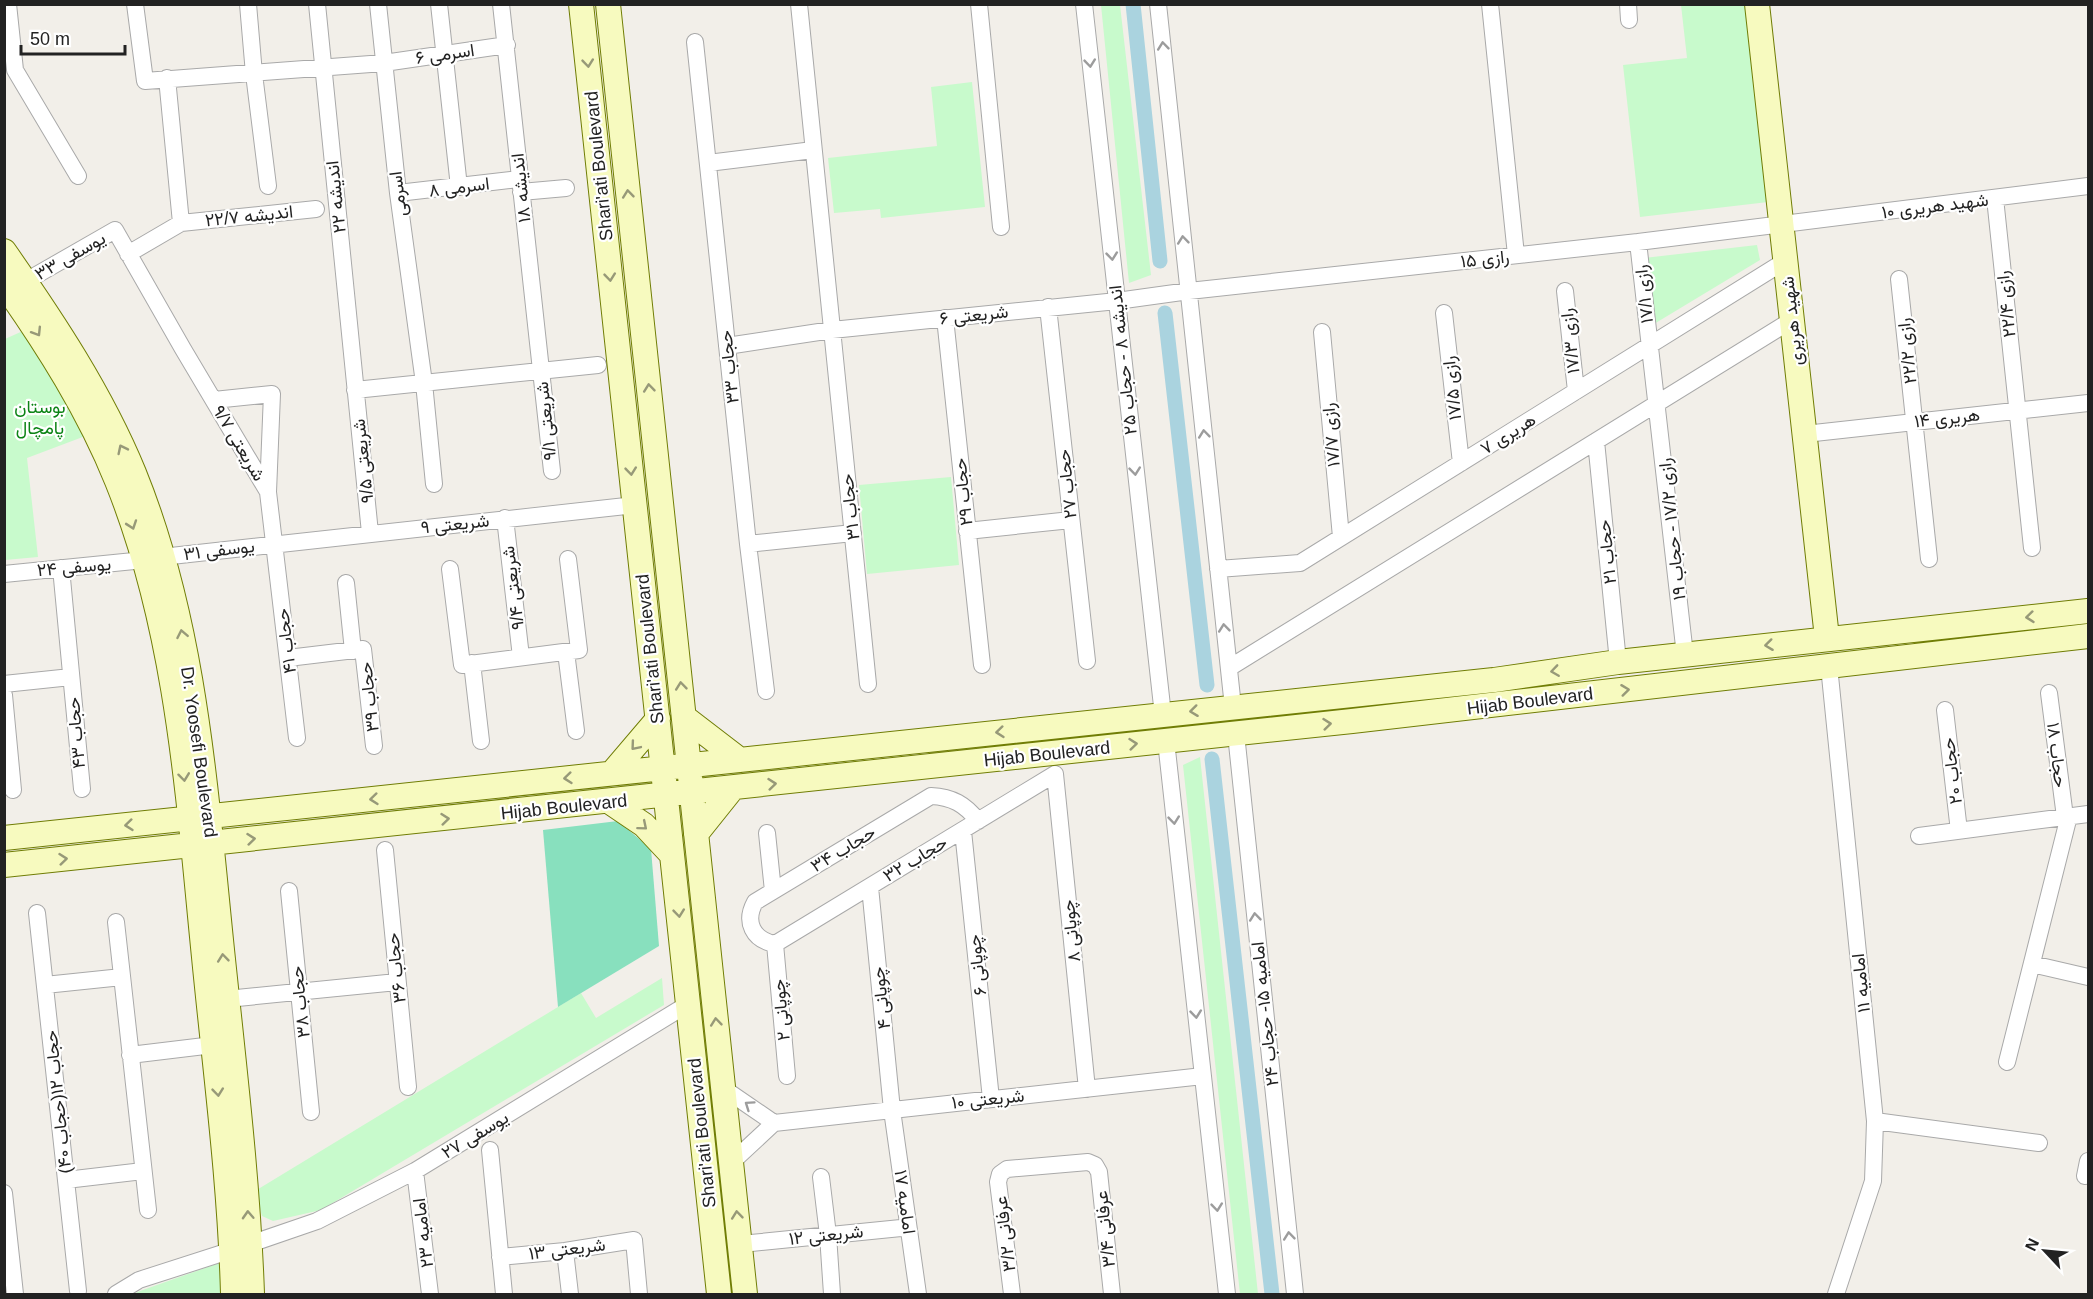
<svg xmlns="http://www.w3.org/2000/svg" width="2093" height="1299" font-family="Helvetica,Vazirmatn,sans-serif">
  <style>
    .park { fill: #c8facc }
    .pitch { fill: #88e0be }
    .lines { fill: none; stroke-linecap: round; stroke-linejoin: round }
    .canal { stroke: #aad3df; stroke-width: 15 }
    .street-casing { stroke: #a9a9a9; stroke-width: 18 }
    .secondary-casing { stroke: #707d05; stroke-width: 26 }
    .street { stroke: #fff; stroke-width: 16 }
    .secondary { stroke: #f7fabf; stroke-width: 24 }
    .oneway { stroke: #9c9c9c }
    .oneway2 { stroke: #979978 }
    .labels { text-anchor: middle; stroke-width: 4.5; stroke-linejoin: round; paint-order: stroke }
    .street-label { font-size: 18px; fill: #222; stroke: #fff }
    .park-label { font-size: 18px; fill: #0c8416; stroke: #fff }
  </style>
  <rect width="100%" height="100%" fill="#f2efe9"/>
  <path class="park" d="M 1101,5 L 1120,5 L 1151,275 L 1129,283 Z
    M 1681,5 L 1746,5 L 1768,202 L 1640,217 L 1623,65 L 1687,58 Z
    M 972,82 L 985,207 L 881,218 L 880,209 L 834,213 L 828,158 L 937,146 L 931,87 Z
    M 1757,245 L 1760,260 L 1654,324 L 1644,258 Z
    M 25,330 L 88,435 L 27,458 L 38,557 L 5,560 L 5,339 Z
    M 951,477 L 959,565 L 867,574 L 859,485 Z
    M 1200,757 L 1258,1294 L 1240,1294 L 1183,765 Z
    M 662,978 L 664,1005 L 321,1210 L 273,1221 L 262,1216 L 255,1191 L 581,993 L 596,1018 Z
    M 222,1262 L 222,1294 L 133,1294 L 140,1291 Z"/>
  <path class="pitch" d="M 618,821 L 651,849 L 659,946 L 558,1007 L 543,830 Z"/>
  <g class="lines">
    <path class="canal" d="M 1133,4 L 1160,261
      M 1165,313 L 1207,685
      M 1212,759 L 1272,1294"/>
    <g class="street-casing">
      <path id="street" d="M 8,4 L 15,70 L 78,176
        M 135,4 L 145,81 L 384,63 L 507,45
        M 248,4 L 254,74 L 268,186
        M 317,4 L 370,533
        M 378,4 L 398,193 L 424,383 L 434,484
        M 439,4 L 459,187
        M 501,4 L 552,471
        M 799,4 L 868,684
        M 979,4 L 1001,227
        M 1084,4 L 1163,715
        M 1158,4 L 1233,707
        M 1490,4 L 1516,255
        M 1628,4 L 1629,20
        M 695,42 L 748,544 L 766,691
        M 167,78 L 181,223
        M 708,163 L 813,150
        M 521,192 L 566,188
        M 398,193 L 519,179
        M 1995,198 L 2032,548
        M 1638,242 L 1685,655
        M 128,254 L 181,223 L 316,209
        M 1899,279 L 1929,559
        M 26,281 L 115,230 L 183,349 L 268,492 L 297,738
        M 1565,291 L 1576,391
        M 1048,307 L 1087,661
        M 1444,313 L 1461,463
        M 945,318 L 982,665
        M 1322,332 L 1341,537
        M 727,346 L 832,330 L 1117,301 L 1189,291 L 1638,242 L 2088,186
        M 355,390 L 598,365
        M 214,400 L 272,394 L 268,492
        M 1805,434 L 2088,403
        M 1596,441 L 1618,662
        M 505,518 L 521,657
        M 967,531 L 1071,520
        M 748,544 L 853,533
        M 162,557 L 635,505
        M 61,568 L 82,789
        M 450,569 L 462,665 L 579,650 L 568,559
        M 1218,569 L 1300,563 L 1785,261
        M 4,574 L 144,560
        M 346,583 L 353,651
        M 566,652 L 576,731
        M 288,658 L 363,649 L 374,746
        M 472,663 L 481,741
        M 1829,666 L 1875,1121 L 1873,1181 L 1836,1294
        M 1229,668 L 1792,320
        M 4,684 L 71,677
        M 2049,693 L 2065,817
        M 4,695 L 13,790
        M 1945,710 L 1959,831
        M 1236,734 L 1295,1294
        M 1166,741 L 1227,1294
        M 963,831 L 991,1099
        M 767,833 L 773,891
        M 1919,836 L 2088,814
        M 385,850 L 408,1087
        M 870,887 L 892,1110 L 918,1294
        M 289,891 L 311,1112
        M 37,913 L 78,1291
        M 116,922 L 148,1210
        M 775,944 L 1055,774 L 1087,1089
        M 775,944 C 753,940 744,922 755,902 L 931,796 C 952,797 965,804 978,821
        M 775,944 L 787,1076
        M 2032,964 L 2088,977
        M 45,985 L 122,977
        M 227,999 L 397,982
        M 130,1055 L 213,1045
        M 2007,1062 L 2069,816
        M 723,1088 L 774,1123
        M 1875,1121 L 2039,1143
        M 774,1123 L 1203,1076
        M 490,1150 L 504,1294
        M 731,1163 L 774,1123
        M 415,1171 L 430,1294
        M 2085,1176 L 2088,1161
        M 821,1177 L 828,1235 L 832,1294
        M 66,1180 L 143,1171
        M 4,1193 L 15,1294
        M 751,1243 L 901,1228
        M 250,1244 L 317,1221 L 415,1171 L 688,1004
        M 565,1251 L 570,1294
        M 500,1257 L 565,1251 L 634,1240 L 639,1294
        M 116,1294 L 139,1280 L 232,1250
        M 1012,1294 L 998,1182 L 1000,1174 L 1007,1169 L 1088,1162 L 1095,1165 L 1099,1172 L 1112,1294"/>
    </g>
    <g class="secondary-casing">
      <path id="secondary" d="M 581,4 L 719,1294
        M 608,4 L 745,1294
        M 1757,4 L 1827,638
        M 4,251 C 53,321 101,393 134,473 C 194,621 205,783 221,940 C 233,1058 248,1176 252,1294
        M 4,284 C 47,345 89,411 117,481 C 178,632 188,797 204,957 C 215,1070 230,1182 233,1294
        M 684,717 L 740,760
        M 612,773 L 658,719
        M 610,802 L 644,825 L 672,855
        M 696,834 L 732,789
        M 4,838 L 1494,680 L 1618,662 L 2088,611
        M 4,865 L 1352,721 L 2088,636"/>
    </g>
    <use href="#street" class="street"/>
    <use href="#secondary" class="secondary"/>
  </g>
  <defs><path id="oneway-chevron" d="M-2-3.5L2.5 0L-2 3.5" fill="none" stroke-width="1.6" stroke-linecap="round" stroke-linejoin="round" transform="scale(1.5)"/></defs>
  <g class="oneway">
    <use href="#oneway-chevron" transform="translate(1163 46) rotate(-96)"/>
    <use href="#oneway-chevron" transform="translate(1090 63) rotate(84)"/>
    <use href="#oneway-chevron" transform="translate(1183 240) rotate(-96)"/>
    <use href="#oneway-chevron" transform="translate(1112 256) rotate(84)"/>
    <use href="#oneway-chevron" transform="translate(1204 434) rotate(-96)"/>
    <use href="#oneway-chevron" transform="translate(1135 471) rotate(84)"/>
    <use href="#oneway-chevron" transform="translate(1224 628) rotate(-96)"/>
    <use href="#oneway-chevron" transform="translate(1174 820) rotate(84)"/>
    <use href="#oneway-chevron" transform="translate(1255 917) rotate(-96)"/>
    <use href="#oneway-chevron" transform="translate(1196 1014) rotate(84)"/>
    <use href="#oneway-chevron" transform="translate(749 1105) rotate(-145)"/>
    <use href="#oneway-chevron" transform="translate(1217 1207) rotate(84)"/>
    <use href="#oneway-chevron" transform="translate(1289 1236) rotate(-96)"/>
  </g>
  <g class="oneway2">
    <use href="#oneway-chevron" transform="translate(588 63) rotate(84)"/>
    <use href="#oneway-chevron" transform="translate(628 194) rotate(-96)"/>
    <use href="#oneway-chevron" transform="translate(610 277) rotate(84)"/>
    <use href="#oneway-chevron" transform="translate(37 332) rotate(58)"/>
    <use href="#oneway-chevron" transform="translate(649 388) rotate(-96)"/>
    <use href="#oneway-chevron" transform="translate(122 449) rotate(-116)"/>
    <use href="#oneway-chevron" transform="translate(631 471) rotate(84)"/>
    <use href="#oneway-chevron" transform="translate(132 525) rotate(71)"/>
    <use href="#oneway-chevron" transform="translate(2030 617) rotate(174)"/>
    <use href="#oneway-chevron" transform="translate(182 634) rotate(-101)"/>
    <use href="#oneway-chevron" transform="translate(1769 645) rotate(173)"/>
    <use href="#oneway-chevron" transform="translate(1555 671) rotate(172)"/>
    <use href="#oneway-chevron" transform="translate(681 686) rotate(-96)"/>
    <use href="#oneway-chevron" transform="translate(1625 690) rotate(-7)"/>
    <use href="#oneway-chevron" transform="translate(1194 711) rotate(173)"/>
    <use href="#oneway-chevron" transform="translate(1327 724) rotate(-6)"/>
    <use href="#oneway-chevron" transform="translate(1000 732) rotate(174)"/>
    <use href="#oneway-chevron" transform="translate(1133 744) rotate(-6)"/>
    <use href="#oneway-chevron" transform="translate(635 746) rotate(130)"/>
    <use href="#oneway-chevron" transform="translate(184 777) rotate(83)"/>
    <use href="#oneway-chevron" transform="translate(568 778) rotate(174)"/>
    <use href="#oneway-chevron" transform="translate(772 784) rotate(-6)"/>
    <use href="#oneway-chevron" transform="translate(374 799) rotate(174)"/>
    <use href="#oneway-chevron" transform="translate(445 819) rotate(-6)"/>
    <use href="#oneway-chevron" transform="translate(129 825) rotate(174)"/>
    <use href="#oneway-chevron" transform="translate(643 826) rotate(40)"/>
    <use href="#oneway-chevron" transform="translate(251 839) rotate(-6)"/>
    <use href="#oneway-chevron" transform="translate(63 859) rotate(-6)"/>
    <use href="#oneway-chevron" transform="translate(679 913) rotate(84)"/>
    <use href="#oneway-chevron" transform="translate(223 958) rotate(-96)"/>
    <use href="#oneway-chevron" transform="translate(716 1022) rotate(-96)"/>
    <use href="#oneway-chevron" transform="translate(218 1092) rotate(84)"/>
    <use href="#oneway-chevron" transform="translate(248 1215) rotate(-93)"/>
    <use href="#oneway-chevron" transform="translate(737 1215) rotate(-96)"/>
  </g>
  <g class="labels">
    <g class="street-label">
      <text transform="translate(445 54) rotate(-8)" y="6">اسرمی ۶</text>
      <text transform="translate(599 166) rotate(-96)" y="6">Shari'ati Boulevard</text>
      <text transform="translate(459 187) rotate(-7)" y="6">اسرمی ۸</text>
      <text transform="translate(521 188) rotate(-96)" y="6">اندیشه ۱۸</text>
      <text transform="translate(398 194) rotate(-97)" y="6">اسرمی</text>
      <text transform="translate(336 197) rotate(-96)" y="6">اندیشه ۲۲</text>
      <text transform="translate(1935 206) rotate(-7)" y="6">شهید هریری ۱۰</text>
      <text transform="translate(249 216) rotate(-6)" y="6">اندیشه ۲۲/۷</text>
      <text transform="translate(70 256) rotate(-30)" y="6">یوسفی ۳۳</text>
      <text transform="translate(1485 259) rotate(-6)" y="6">رازی ۱۵</text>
      <text transform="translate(1644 294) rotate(-96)" y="6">رازی ۱۷/۱</text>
      <text transform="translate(2006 304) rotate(-96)" y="6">رازی ۲۲/۴</text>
      <text transform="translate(974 315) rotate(-6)" y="6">شریعتی ۶</text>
      <text transform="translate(1792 321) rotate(-96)" y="6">شهید هریری</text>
      <text transform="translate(1570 341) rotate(-96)" y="6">رازی ۱۷/۳</text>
      <text transform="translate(1907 351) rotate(-96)" y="6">رازی ۲۲/۲</text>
      <text transform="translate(1123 360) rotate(-96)" y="6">اندیشه ۸ - حجاب ۲۵</text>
      <text transform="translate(729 367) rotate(-96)" y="6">حجاب ۳۳</text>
      <text transform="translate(1452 388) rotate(-96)" y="6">رازی ۱۷/۵</text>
      <text transform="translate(1947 418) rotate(-6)" y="6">هریری ۱۴</text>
      <text transform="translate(546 421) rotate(-96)" y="6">شریعتی ۹/۱</text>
      <text transform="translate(1508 434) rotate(-32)" y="6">هریری ۷</text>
      <text transform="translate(1331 435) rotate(-95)" y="6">رازی ۱۷/۷</text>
      <text transform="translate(239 443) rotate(59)" y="6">شریعتی ۹/۷</text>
      <text transform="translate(363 461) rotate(-96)" y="6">شریعتی ۹/۵</text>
      <text transform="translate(1067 484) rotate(-96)" y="6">حجاب ۲۷</text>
      <text transform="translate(963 492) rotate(-96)" y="6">حجاب ۲۹</text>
      <text transform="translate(850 507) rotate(-96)" y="6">حجاب ۳۱</text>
      <text transform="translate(455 524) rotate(-6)" y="6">شریعتی ۹</text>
      <text transform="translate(1672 529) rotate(-96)" y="6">رازی ۱۷/۲ - حجاب ۱۹</text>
      <text transform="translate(219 550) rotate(-7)" y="6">یوسفی ۳۱</text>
      <text transform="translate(1607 552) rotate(-96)" y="6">حجاب ۲۱</text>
      <text transform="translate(74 567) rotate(-5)" y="6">یوسفی ۲۴</text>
      <text transform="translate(513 588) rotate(-97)" y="6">شریعتی ۹/۴</text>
      <text transform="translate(286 641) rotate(-97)" y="6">حجاب ۴۱</text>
      <text transform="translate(650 649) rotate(-96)" y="6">Shari'ati Boulevard</text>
      <text transform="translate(369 697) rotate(-96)" y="6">حجاب ۳۹</text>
      <text transform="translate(1530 701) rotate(-7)" y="6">Hijab Boulevard</text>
      <text transform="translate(76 733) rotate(-95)" y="6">حجاب ۴۳</text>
      <text transform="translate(199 752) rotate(82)" y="6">Dr. Yoosefi Boulevard</text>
      <text transform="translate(1047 754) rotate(-6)" y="6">Hijab Boulevard</text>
      <text transform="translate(2057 755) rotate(83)" y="6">حجاب ۱۸</text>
      <text transform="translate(1952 771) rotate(-97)" y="6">حجاب ۲۰</text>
      <text transform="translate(564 807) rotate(-6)" y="6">Hijab Boulevard</text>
      <text transform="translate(843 849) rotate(-31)" y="6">حجاب ۳۴</text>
      <text transform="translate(915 859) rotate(-31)" y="6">حجاب ۳۲</text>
      <text transform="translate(1071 931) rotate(-96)" y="6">چوپانی ۸</text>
      <text transform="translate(977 965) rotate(-96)" y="6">چوپانی ۶</text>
      <text transform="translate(396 968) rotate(-96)" y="6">حجاب ۳۶</text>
      <text transform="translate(1861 983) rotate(-96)" y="6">امامیه ۱۱</text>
      <text transform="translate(881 998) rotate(-96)" y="6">چوپانی ۴</text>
      <text transform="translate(300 1002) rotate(-96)" y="6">حجاب ۳۸</text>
      <text transform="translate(781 1010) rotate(-95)" y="6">چوپانی ۲</text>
      <text transform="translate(1265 1014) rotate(-96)" y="6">امامیه ۱۵- حجاب ۲۴</text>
      <text transform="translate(988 1099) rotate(-6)" y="6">شریعتی ۱۰</text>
      <text transform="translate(58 1102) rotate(-96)" y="6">حجاب ۱۲(حجاب ۴۰)</text>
      <text transform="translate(702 1133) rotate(-96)" y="6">Shari'ati Boulevard</text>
      <text transform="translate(475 1135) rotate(-31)" y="6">یوسفی ۲۷</text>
      <text transform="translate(905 1202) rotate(82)" y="6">امامیه ۱۷</text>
      <text transform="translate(1105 1229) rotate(-96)" y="6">عرفانی ۳/۴</text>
      <text transform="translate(423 1233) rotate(-97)" y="6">امامیه ۲۳</text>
      <text transform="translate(1005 1234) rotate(-97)" y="6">عرفانی ۳/۲</text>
      <text transform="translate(826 1235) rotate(-6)" y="6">شریعتی ۱۲</text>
      <text transform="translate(567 1249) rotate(-7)" y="6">شریعتی ۱۳</text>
    </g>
    <g class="park-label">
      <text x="40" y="413">بوستان<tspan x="40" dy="21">پامچال</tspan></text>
    </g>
  </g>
  <rect width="2093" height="1299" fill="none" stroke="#222222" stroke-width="12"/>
  <g transform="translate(2045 1251) rotate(296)" stroke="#ffffff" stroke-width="4.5" paint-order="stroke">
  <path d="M0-4.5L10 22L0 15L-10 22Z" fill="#222222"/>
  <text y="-9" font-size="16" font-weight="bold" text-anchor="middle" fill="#222222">N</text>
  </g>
  <path d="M21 45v9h104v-9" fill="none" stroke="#222222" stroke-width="3"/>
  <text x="30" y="45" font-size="18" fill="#222222" stroke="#ffffff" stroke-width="4.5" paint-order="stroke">50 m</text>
</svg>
